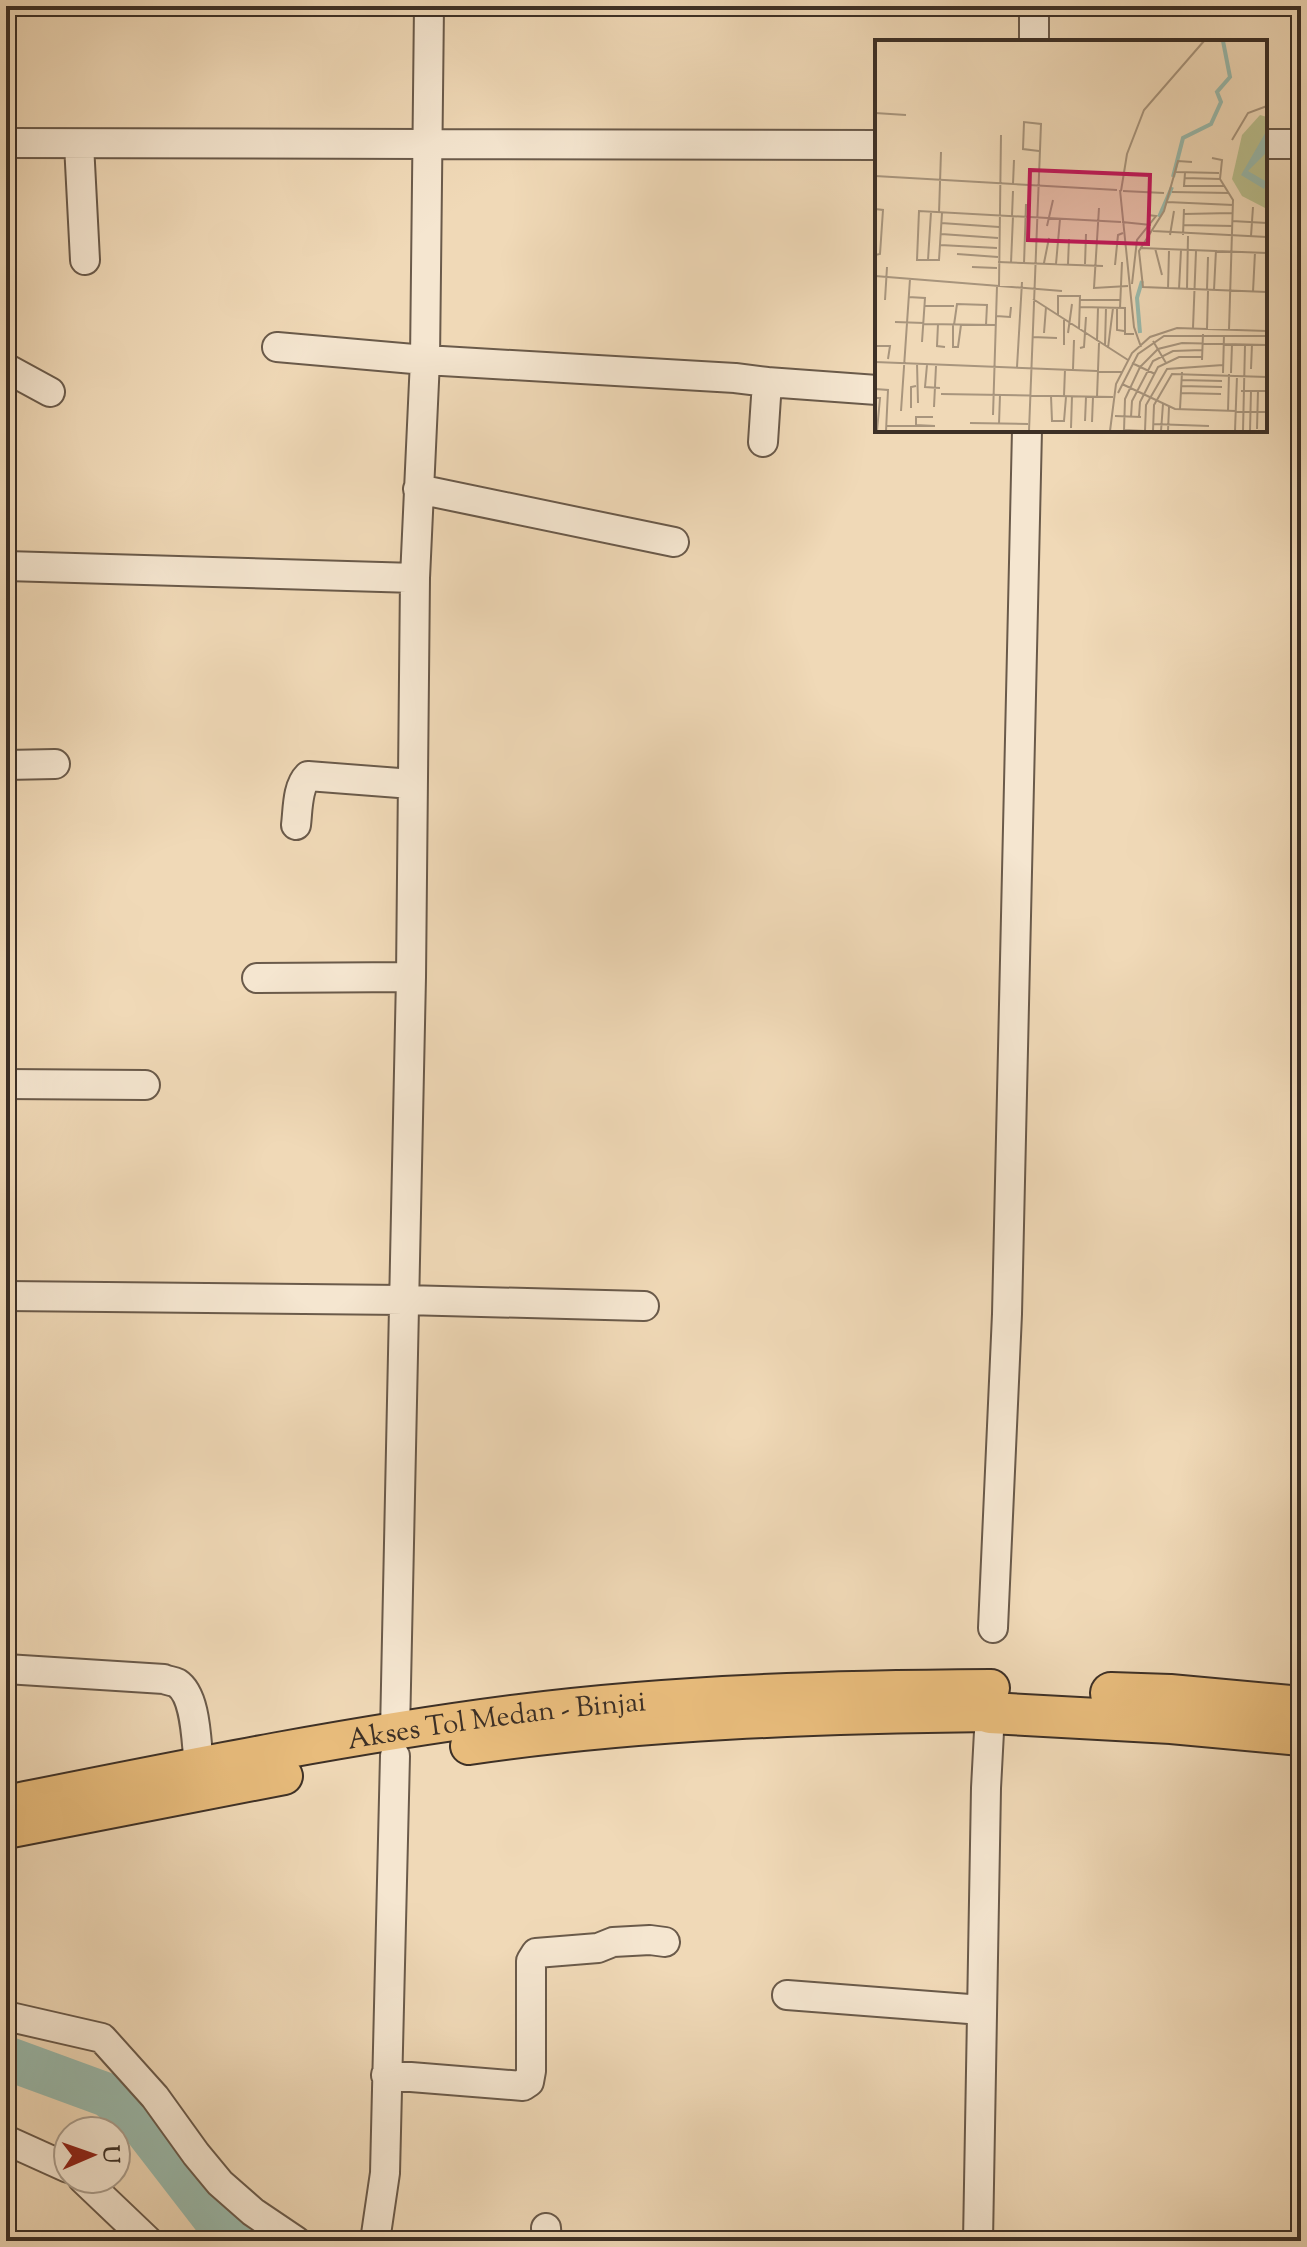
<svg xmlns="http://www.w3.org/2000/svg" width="1307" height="2247" font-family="'Sorts Mill Goudy',serif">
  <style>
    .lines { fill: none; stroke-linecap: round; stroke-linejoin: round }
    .river { stroke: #9abaac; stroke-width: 44 }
    .minor-casing { stroke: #6a5a4a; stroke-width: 32 }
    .major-casing { stroke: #3d3026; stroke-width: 40 }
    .highway-casing { stroke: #3d3026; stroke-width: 44 }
    .minor { stroke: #f5e6d0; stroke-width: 28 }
    .major { stroke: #e8bc7c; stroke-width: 36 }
    .highway { stroke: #e8bc7c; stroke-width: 40 }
    .labels { text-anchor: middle; stroke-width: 7; stroke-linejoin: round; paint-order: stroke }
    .street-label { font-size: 28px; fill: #3d3026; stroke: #f5e6d0 }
    .inset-river { fill: none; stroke: #9abaac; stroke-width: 4 }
    .inset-road { fill: none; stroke: #a8957d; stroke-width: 2 }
    .view { fill: #c2185b; fill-opacity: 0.15; stroke: #c2185b; stroke-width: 4 }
    .inset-edge { fill: none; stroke: #3d3026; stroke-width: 4 }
  </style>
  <rect width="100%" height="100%" fill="#f0d9b7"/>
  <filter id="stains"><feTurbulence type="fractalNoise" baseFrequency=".0025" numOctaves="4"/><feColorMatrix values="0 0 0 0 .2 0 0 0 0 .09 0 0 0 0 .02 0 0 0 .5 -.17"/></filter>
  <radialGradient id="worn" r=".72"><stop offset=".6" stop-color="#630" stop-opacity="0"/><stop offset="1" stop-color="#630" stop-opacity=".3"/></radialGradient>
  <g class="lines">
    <path class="river" d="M 6,2058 L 107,2095 L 137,2118 L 232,2241"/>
    <g class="minor-casing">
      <path id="minor" d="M 1034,42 L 1034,6
        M 6,143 L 877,145
        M 79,144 L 85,260
        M 1265,144 L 1301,144
        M 277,347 L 425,360 L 735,378 L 767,382 L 763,442
        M 6,368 L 50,392
        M 767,382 L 877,390
        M 418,489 L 674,542
        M 6,566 L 415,578
        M 6,765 L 55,764
        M 296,825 C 298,809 297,787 308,776 L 412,784
        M 257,978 L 411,977
        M 6,1084 L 145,1085
        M 6,1296 L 404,1300 L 644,1306
        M 993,1628 L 1007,1314 L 1027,430
        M 6,1669 L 164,1679 C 168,1681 173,1681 177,1683 C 197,1696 196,1744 199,1765
        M 395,1732 L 411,977 L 415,578 L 425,360 L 429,6
        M 787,1995 L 982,2010
        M 6,2016 L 102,2038 L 155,2097 L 196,2154 L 220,2183 L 253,2212 L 296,2241
        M 386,2075 L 523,2086 L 529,2082 L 531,2071 L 531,1961 L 536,1953 L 598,1948 L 613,1942 L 650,1940 L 665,1942
        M 6,2140 L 68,2168
        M 83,2179 L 148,2241
        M 546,2228 L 547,2241
        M 375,2241 L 385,2173 L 395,1756
        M 978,2241 L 986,1788 L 991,1694"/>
    </g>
    <g class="major-casing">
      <g id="major">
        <path d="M 469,1746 C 641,1721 816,1715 990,1713"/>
        <path id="s1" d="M 6,1804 C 176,1770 347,1735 519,1713 C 676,1693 834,1689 991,1688"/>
        <path d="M 6,1830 L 284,1776"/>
      </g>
    </g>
    <g class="highway-casing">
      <path id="highway" d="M 1111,1693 L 1170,1695 L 1301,1707
        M 990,1713 L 1171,1723 L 1301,1735"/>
    </g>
    <use href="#minor" class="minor"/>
    <use href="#major" class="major"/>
    <use href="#highway" class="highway"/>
  </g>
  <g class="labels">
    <g class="street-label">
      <text dy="10" stroke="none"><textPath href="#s1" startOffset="498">Akses Tol Medan - Binjai</textPath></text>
    </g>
  </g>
  <g transform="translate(875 40)">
    <rect width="392" height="392" fill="#f0d9b7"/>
    <path d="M 385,75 L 392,77 L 392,169 L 367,156 L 357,139 L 367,95 Z" fill="#babf8e"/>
    <path d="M 392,90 L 392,112 L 373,131 L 392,142 L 389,149 L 366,135 Z" fill="#9abaac"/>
    <path class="inset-river" d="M 298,137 L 308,98 L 336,84 L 346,62 L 342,52 L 355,37 L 348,1M 284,177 L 297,147M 265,293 L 262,258 L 267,241"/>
    <path class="inset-road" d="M 0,73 L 31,75M 357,100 L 373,73 L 392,66M 337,118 L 347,120 L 345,139 L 358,160 L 354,290M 317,122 L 303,121 L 289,171 L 264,211 L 268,247 L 392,252M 301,132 L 344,133M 310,133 L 309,146 L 349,146M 0,136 L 242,150M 310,138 L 345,139M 138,144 L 139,120M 245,150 L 259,287 L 266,307M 246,151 L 252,114 L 269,70 L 329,1M 248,151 L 289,153M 297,152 L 353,153M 292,162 L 358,165M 224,168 L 219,248 L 253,246M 0,169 L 8,170 L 5,214 L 0,215M 64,173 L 66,112M 67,173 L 64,220 L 42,220 L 44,171 L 246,182M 309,174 L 357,173M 137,176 L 138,151M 357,181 L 392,183M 247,182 L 276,185M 66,183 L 124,187M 308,185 L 358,186M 172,186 L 178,160M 278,191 L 392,197M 66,194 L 123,198M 295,195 L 299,171M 308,195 L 309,169M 376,196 L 378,167M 65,205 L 122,208M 265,208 L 392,213M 280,208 L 287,235M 82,214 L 123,217M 53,220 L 56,172M 123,222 L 228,226M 136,223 L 138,176M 169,223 L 174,198M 149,224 L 151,164M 181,224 L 185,179M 193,224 L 194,199M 210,224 L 211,194M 240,225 L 243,195 L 248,193M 97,227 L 122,228M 0,236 L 187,251M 257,244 L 262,200 L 281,176 L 273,175M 124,246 L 126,95M 293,249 L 294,211M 304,249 L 306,210M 312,249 L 313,196M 332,250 L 333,217M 339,250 L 341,210M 378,252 L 380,212M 33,257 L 50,258 L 47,302M 158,259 L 253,320M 10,260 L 12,227M 205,260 L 245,260M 50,266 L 79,266M 205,267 L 250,268 L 250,294 L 259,294M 242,268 L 242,290 L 249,291M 245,268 L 247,222M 183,275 L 183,256 L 205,256 L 204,289M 121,276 L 135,277 L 136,267M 20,282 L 49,283M 49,284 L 121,285M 63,284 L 62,306 L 70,307M 78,285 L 78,307 L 83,307 L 86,285M 79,285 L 82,264 L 112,265 L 111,285M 318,288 L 321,211M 332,289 L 333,251M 169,293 L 171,267M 193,293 L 197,264M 157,297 L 182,298M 222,301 L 223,268M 278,301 L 291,323M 189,305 L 189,280M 230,305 L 231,268M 0,306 L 15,306 L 13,319M 205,308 L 209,307 L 211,277M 233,308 L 238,268M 327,320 L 328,294M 0,322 L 247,332M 42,323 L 43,363M 257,323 L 280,334M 52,325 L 50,347 L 65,348M 142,327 L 147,242M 198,329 L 199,300M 376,329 L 377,304M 348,333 L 349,295M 356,333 L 357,304M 306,340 L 347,341M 247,344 L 300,369 L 392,372M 306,346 L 347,347M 0,349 L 13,350 L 11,391M 366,351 L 392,351M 243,353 L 263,314 L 289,296 L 392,296M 306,353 L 346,354M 66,354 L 238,357M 176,356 L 177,381 L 189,381 L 191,357M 189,356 L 190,329M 222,357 L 224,303M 0,358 L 5,358 L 2,391M 59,367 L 61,326M 36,368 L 36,347 L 41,346M 305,369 L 307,332M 26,371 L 35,239M 353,371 L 354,334M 118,375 L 122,246M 240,376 L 266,377M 256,377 L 257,361 L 278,321 L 298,311 L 327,310M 264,377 L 265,362 L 283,327 L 304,317 L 327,317M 210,381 L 211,357M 217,382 L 218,357M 95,383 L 153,384M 124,384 L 125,355M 278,384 L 334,386M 41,385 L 41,377 L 58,377M 12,386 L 60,386 L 40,385M 196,388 L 197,356M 382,389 L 383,351M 249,390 L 270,391 L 271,365 L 292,329 L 348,325M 154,391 L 166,84 L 149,82 L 148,109 L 164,111M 235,391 L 241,344 L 257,313 L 275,297 L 302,288 L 392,291M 249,391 L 250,359 L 265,327 L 283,309 L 307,303 L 392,305M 278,391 L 279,365 L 297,334 L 392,337M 286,391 L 288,364M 293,391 L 294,367M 360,391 L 362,336M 368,391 L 370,305M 375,391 L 376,351"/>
    <path class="view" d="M 155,130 L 275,135 L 273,204 L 153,200 Z"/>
    <rect width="392" height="392" class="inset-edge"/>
  </g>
  <rect width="1307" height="2247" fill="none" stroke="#f0d9b7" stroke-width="32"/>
  <rect x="8" y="8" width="1291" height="2231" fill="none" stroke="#3d3026" stroke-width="4"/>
  <rect x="16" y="16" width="1275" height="2215" fill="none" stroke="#3d3026" stroke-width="2"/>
  <g transform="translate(92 2155) rotate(88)"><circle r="38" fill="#f5e6d0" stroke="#ab9d8c" stroke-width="2"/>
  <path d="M0-6L14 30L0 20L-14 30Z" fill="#8f2418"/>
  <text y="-12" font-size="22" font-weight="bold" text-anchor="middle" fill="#3d3026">U</text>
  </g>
  <rect width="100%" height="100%" filter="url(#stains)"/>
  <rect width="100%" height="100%" fill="url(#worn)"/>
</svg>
